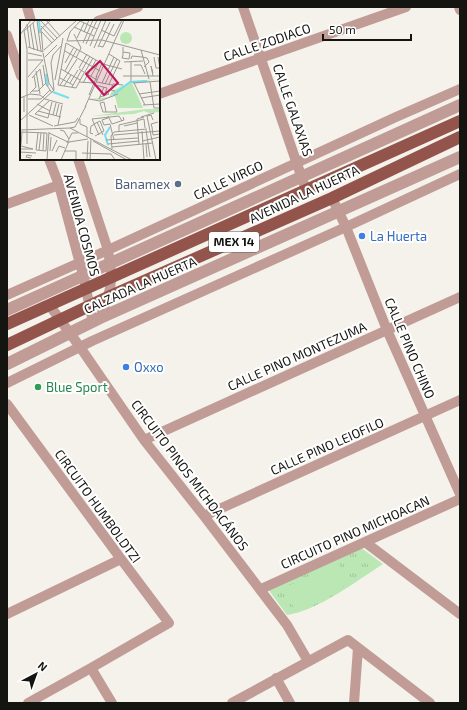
<svg xmlns="http://www.w3.org/2000/svg" width="467" height="710" font-family="'Exo 2',sans-serif">
  <style>
    .grass { fill: url(#grass-tufts) }
    .garden { fill: #bae7b3 }
    .lines { fill: none; stroke-linecap: round; stroke-linejoin: round }
    .minor { stroke: #c19c96; stroke-width: 10 }
    .tertiary { stroke: #c19c96; stroke-width: 12 }
    .primary { stroke: #92544b; stroke-width: 12 }
    .service-dot { fill: #5c6f8a; stroke: #fff; stroke-width: 1.5 }
    .shop-dot { fill: #3f7fe0; stroke: #fff; stroke-width: 1.5 }
    .leisure-dot { fill: #2e9e5b; stroke: #fff; stroke-width: 1.5 }
    .labels { text-anchor: middle; stroke-width: 4; stroke-linejoin: round; paint-order: stroke }
    .shield { fill: #fff; stroke: #5a5a58; stroke-width: 1 }
    .shield-label { font-size: 12px; font-weight: bold; fill: #141411 }
    .street-label { font-size: 13px; fill: #141411; stroke: #fff }
    .service-label { font-size: 13px; fill: #4e5e75; stroke: #fff; text-anchor: end }
    .shop-label { font-size: 13px; fill: #366cbe; stroke: #fff; text-anchor: start }
    .leisure-label { font-size: 13px; fill: #27864d; stroke: #fff; text-anchor: start }
    .inset-river { fill: none; stroke: #76def0; stroke-width: 2 }
    .inset-road { fill: none; stroke: #9a9993; stroke-width: 1 }
    .view { fill: #c2185b; fill-opacity: 0.15; stroke: #c2185b; stroke-width: 2 }
    .inset-edge { fill: none; stroke: #141411; stroke-width: 2 }
  </style>
  <defs>
    <pattern id="grass-tufts" width="24" height="20" patternUnits="userSpaceOnUse"><rect width="24" height="20" fill="#bae7b3"/><path d="M3 7l-1-3M5 7V3M7 7l1-3M15 17l-1-3M17 17v-4M19 17l1-3" fill="none" stroke="#9fc599"/></pattern>
  </defs>
  <rect width="100%" height="100%" fill="#f4f2ea"/>
  <path class="grass" d="M 360,547 L 383,564 C 355,582 319,610 287,615 L 268,589 Z"/>
  <path class="garden" d="M 338,564 L 349,579 L 340,591 L 297,613 L 284,588 Z"/>
  <g class="lines">
    <path class="minor" d="M 27,7 L 31,21
      M 243,7 L 306,190
      M 459,7 L 460,10
      M 98,21 L 138,7
      M 7,35 L 21,76
      M 159,94 L 406,7
      M 49,159 L 59,185 L 83,275 L 93,322
      M 78,159 L 108,250 C 109,258 111,267 111,275 C 112,290 105,305 100,318
      M 332,198 L 346,227 L 387,330 L 460,494
      M 7,204 L 59,185
      M 7,295 L 108,250 L 396,117 L 460,89
      M 50,306 L 80,347 L 144,440 L 204,516 L 287,625 L 308,661
      M 7,383 L 92,341 L 346,227 L 460,174
      M 7,404 L 121,559 L 169,623 L 91,668 L 28,703
      M 144,440 L 460,297
      M 204,516 L 460,400
      M 365,542 L 460,614
      M 261,589 L 460,499
      M 7,614 L 121,559
      M 91,668 L 112,703
      M 276,678 L 290,703
      M 232,703 L 348,640 L 430,703
      M 354,703 L 358,648"/>
    <path class="tertiary" d="M 7,310 L 460,105
      M 7,364 L 100,318 L 460,157"/>
    <path class="primary" d="M 7,324 L 460,121
      M 7,345 L 108,297 L 332,198 L 460,137"/>
  </g>
  <circle class="service-dot" cx="178" cy="184" r="4"/>
  <g class="shop-dot">
    <circle cx="362" cy="236" r="4"/>
    <circle cx="126" cy="367" r="4"/>
  </g>
  <circle class="leisure-dot" cx="38" cy="387" r="4"/>
  <g class="labels">
    <rect class="shield" x="209" y="232" width="50" height="20" rx="3"/>
    <g class="shield-label">
      <text x="234" y="246">MEX 14</text>
    </g>
    <g class="street-label">
      <text transform="translate(267 42) rotate(-19)" y="5">CALLE ZODIACO</text>
      <text transform="translate(293 110) rotate(71)" y="5">CALLE GALAXIAS</text>
      <text transform="translate(228 180) rotate(-25)" y="5">CALLE VIRGO</text>
      <text transform="translate(304 194) rotate(-25)" y="5">AVENIDA LA HUERTA</text>
      <text transform="translate(82 225) rotate(75)" y="5">AVENIDA COSMOS</text>
      <text transform="translate(140 285) rotate(-24)" y="5">CALZADA LA HUERTA</text>
      <text transform="translate(410 348) rotate(67)" y="5">CALLE PINO CHINO</text>
      <text transform="translate(297 356) rotate(-24)" y="5">CALLE PINO MONTEZUMA</text>
      <text transform="translate(327 446) rotate(-24)" y="5">CALLE PINO LEIOFILO</text>
      <text transform="translate(190 475) rotate(53)" y="5">CIRCUITO PINOS MICHOACÁNOS</text>
      <text transform="translate(98 506) rotate(54)" y="5">CIRCUITO HUMBOLDTZI</text>
      <text transform="translate(355 532) rotate(-24)" y="5">CIRCUITO PINO MICHOACAN</text>
    </g>
    <g class="service-label">
      <text x="170" y="189">Banamex</text>
    </g>
    <g class="shop-label">
      <text x="370" y="241">La Huerta</text>
      <text x="134" y="372">Oxxo</text>
    </g>
    <g class="leisure-label">
      <text x="46" y="392">Blue Sport</text>
    </g>
  </g>
  <g transform="translate(20 20)">
    <rect width="140" height="140" fill="#f4f2ea"/>
    <path d="M 140,59 L 112,63 L 123,88 L 98,88 L 95,76 L 98,72 L 90,77 L 80,80 L 70,79 L 89,77 L 92,71 L 112,61 ZM 126,89 L 140,89 L 140,92 L 129,93 L 124,91 L 114,94 L 72,96 Z" fill="#bae7b3"/>
    <path d="M100 18a6 6 0 1 1 12 0a6 6 0 1 1-12 0Z" fill="#bae7b3"/>
    <path class="inset-river" d="M 19,0 L 20,13M 26,54 L 28,66M 33,72 L 49,78M 93,75 L 110,62 L 127,61M 88,125 L 85,115 L 90,107"/>
    <path class="inset-road" d="M 17,0 L 21,31M 20,0 L 37,18M 26,0 L 40,16M 60,1 L 77,9M 13,3 L 18,31M 7,4 L 10,28M 10,5 L 14,30M 21,6 L 35,21M 54,7 L 74,16M 81,10 L 94,16 L 102,0M 22,12 L 32,23M 64,12 L 69,0M 54,14 L 61,28 L 56,38M 0,15 L 11,0M 57,18 L 64,3M 47,21 L 82,20 L 140,35M 47,21 L 50,12 L 61,0M 63,23 L 73,0M 66,24 L 77,0M 70,26 L 81,0M 79,26 L 83,27 L 94,4M 8,27 L 23,32 L 21,9 L 31,0M 78,27 L 90,2M 74,28 L 86,0M 24,30 L 57,0M 121,30 L 129,59M 45,31 L 80,51M 103,32 L 110,33 L 109,39 L 102,38 L 103,35 L 103,27M 8,33 L 22,36M 23,33 L 29,63 L 34,71M 89,34 L 100,41 L 89,64M 25,37 L 37,25M 122,37 L 127,38 L 129,42 L 124,47M 134,37 L 136,48 L 140,48 L 138,37M 111,39 L 112,36 L 122,37M 8,40 L 23,40M 104,42 L 123,41M 111,42 L 111,61M 45,43 L 54,27M 23,45 L 26,64 L 32,73M 114,45 L 121,45 L 125,54M 59,48 L 67,34M 20,49 L 23,66M 41,49 L 60,60M 59,49 L 77,60M 62,50 L 70,36M 16,51 L 20,74M 45,51 L 57,29M 65,52 L 73,38M 48,53 L 57,39M 64,53 L 56,68 L 38,65 L 46,23 L 83,44 L 102,49M 133,53 L 131,46 L 133,56M 71,56 L 79,42M 103,56 L 140,56M 8,57 L 23,40M 76,57 L 82,43M 12,58 L 20,49M 40,58 L 53,65M 35,60 L 43,18M 59,62 L 74,63M 77,62 L 92,65M 130,62 L 134,88 L 140,88M 50,63 L 58,50M 63,63 L 76,40M 82,63 L 94,37M 113,63 L 140,61M 114,63 L 125,85M 85,64 L 97,39M 40,65 L 48,53M 75,65 L 87,68 L 84,76M 44,66 L 51,55M 52,67 L 61,51M 12,71 L 18,71 L 26,63M 95,71 L 91,70 L 93,64 L 103,65M 10,73 L 16,67 L 14,56M 119,74 L 140,71M 69,75 L 77,56M 4,77 L 4,92M 80,77 L 89,74 L 86,71M 0,78 L 10,74 L 20,75 L 25,79 L 43,84M 121,78 L 140,75M 8,79 L 21,79 L 30,70M 69,79 L 80,81 L 98,74M 79,79 L 84,67M 17,84 L 30,91M 123,85 L 140,84M 65,87 L 104,0M 18,91 L 41,97M 86,92 L 84,82 L 80,83 L 83,92 L 97,92 L 95,85M 15,94 L 28,98 L 32,82M 15,94 L 29,81M 9,95 L 33,106M 33,95 L 36,83M 36,96 L 39,84M 88,96 L 92,104 L 104,100 L 103,97M 121,97 L 134,93M 88,98 L 82,100 L 84,105 L 90,104 L 94,120M 60,99 L 60,104 L 67,107 L 67,117M 72,99 L 99,96 L 102,101M 72,99 L 79,115M 133,100 L 131,95 L 127,96 L 136,140M 0,101 L 34,70 L 31,43 L 33,35 L 42,25M 77,102 L 83,115M 138,102 L 131,104 L 132,107 L 133,115 L 140,114M 74,104 L 80,101 L 84,111 L 75,116M 38,105 L 42,85M 34,106 L 55,102 L 58,98M 104,106 L 117,103M 50,108 L 55,107 L 66,86M 0,110 L 50,108 L 112,140M 40,110 L 44,111 L 49,119M 126,110 L 130,137M 99,111 L 99,105 L 124,99 L 125,108M 122,111 L 124,140M 1,112 L 27,113M 18,113 L 16,130 L 26,131 L 27,113M 29,113 L 48,122M 73,114 L 70,113 L 71,106 L 75,104M 94,115 L 140,111M 86,120 L 118,118M 73,121 L 107,140M 122,121 L 140,117M 49,122 L 68,119M 47,123 L 52,113 L 58,113M 7,124 L 7,29 L 4,11 L 16,0M 88,124 L 119,121M 126,124 L 127,137M 1,125 L 2,112M 119,125 L 117,99 L 124,97M 92,127 L 133,123M 0,129 L 13,129 L 1,126M 92,129 L 91,116 L 94,112 L 127,109M 19,130 L 21,113M 23,130 L 24,113M 30,131 L 31,117M 32,131 L 37,120M 45,131 L 56,131 L 56,140M 0,132 L 16,133M 36,132 L 39,126 L 45,128M 62,133 L 91,134 L 95,140M 11,138 L 6,137 L 7,135 L 12,136M 27,140 L 29,112M 41,140 L 49,121M 67,140 L 68,121M 70,140 L 71,119"/>
    <path class="view" d="M 80,41 L 98,63 L 84,75 L 66,54 Z"/>
    <rect width="140" height="140" class="inset-edge"/>
  </g>
  <rect width="467" height="710" fill="none" stroke="#141411" stroke-width="16"/>
  <g transform="translate(36 674) rotate(41)" stroke="#ffffff" stroke-width="3" paint-order="stroke">
  <path d="M0-3L7 15L0 10L-7 15Z" fill="#141411"/>
  <text y="-6" font-size="11" font-weight="bold" text-anchor="middle" fill="#141411">N</text>
  </g>
  <path d="M323 34v6h88v-6" fill="none" stroke="#141411" stroke-width="2"/>
  <text x="329" y="34" font-size="12" fill="#141411" stroke="#ffffff" stroke-width="3" paint-order="stroke">50 m</text>
</svg>
